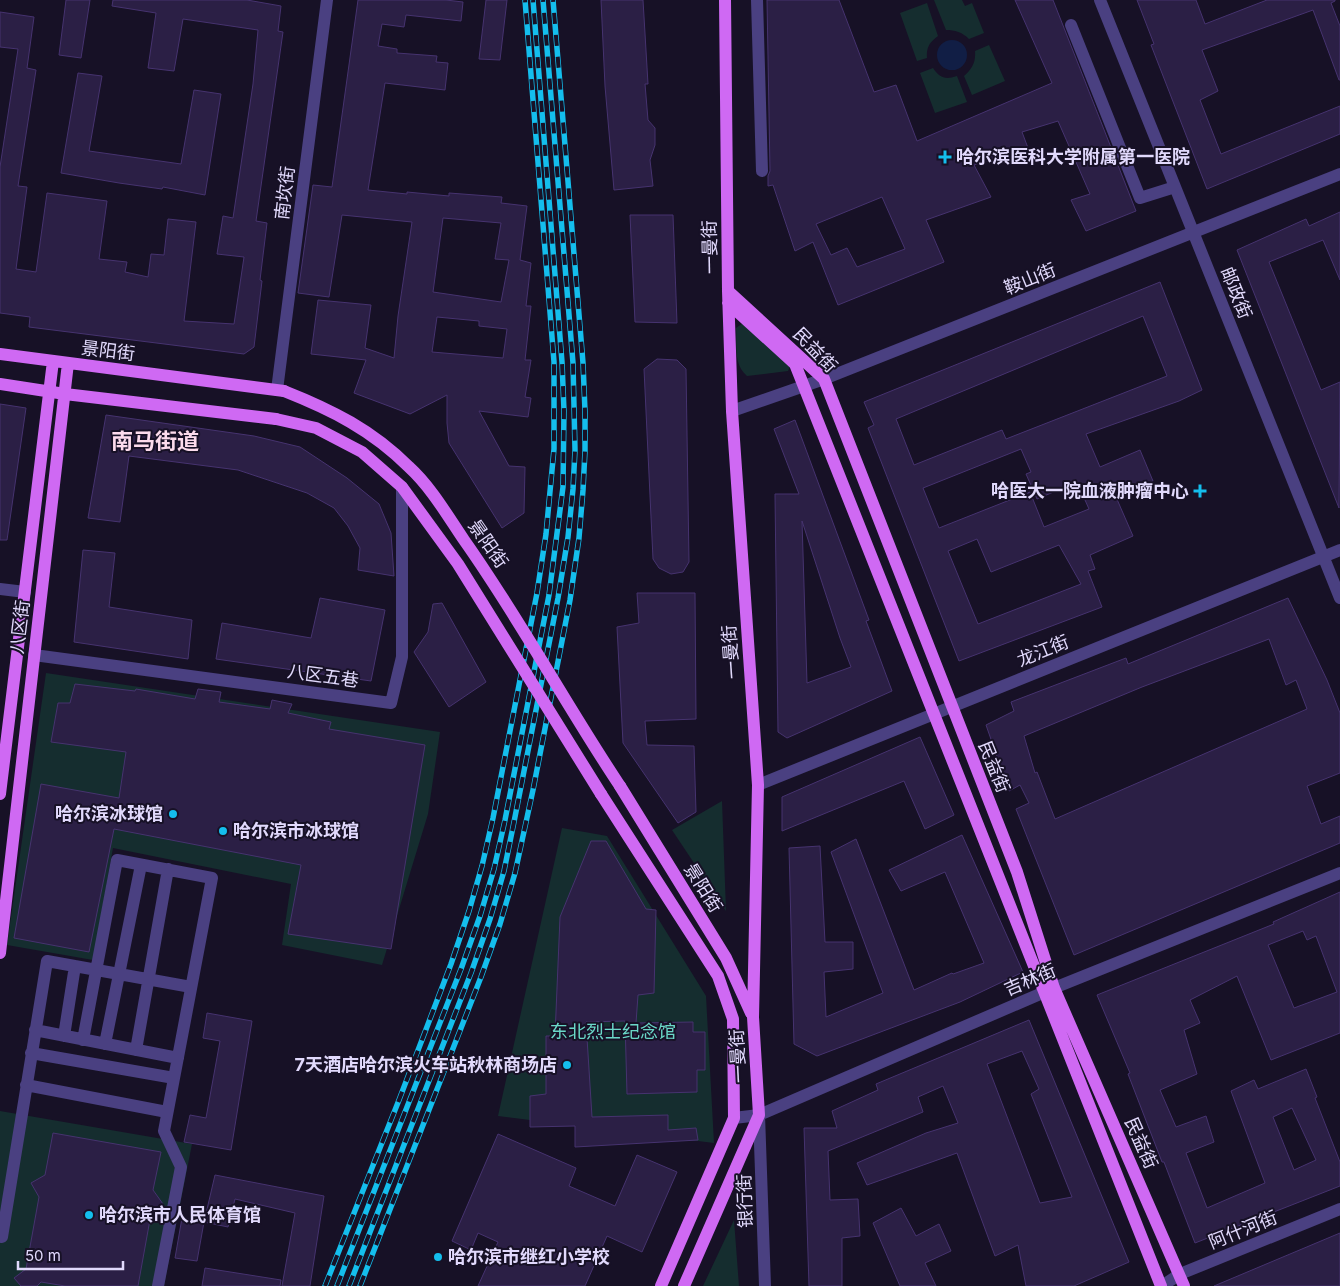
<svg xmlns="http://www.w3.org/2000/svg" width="1340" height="1286" font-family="Inter,'Noto Sans SC',sans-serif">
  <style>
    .green { fill: #152d2f }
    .water { fill: #111e45 }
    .building { fill: #2b1f45; stroke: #46336f; fill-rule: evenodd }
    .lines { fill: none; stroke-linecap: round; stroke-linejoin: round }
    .minor { stroke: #4a4081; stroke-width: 12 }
    .major { stroke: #cf69f3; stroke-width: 12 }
    .rail-casing { stroke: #14beed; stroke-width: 5.5 }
    .rail { stroke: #171126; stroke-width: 4; stroke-dasharray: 11; stroke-linecap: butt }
    .major-bridge { stroke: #cf69f3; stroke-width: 12 }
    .poi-dot { fill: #14beed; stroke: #171126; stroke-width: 2 }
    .labels { text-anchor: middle; stroke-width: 4; stroke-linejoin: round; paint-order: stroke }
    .poi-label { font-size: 18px; font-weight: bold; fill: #e1d9fc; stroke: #171126; text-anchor: start }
    .street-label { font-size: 18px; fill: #e1d9fc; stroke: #171126 }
    .park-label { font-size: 18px; fill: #6ad7c8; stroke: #171126 }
    .district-label { font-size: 22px; font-weight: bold; fill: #fcdbec; stroke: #171126 }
  </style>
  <rect width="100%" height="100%" fill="#171126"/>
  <path class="green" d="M 934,0 L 962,0 L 965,6 L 972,3 L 984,33 L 969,39 C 962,32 955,30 946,30 Z
    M 927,3 L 938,36 C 930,42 926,47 927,58 L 917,61 L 900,13 Z
    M 989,45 L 1005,81 L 972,95 L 964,76 C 972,69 976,62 975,51 Z
    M 933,68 C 940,78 945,80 957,76 L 967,102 L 935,113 L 920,73 Z
    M 743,323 L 790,366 L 788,371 L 747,376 C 733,364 737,345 736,328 Z
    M 46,673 L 440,732 L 428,814 L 382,965 L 282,945 L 291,884 L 113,848 L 93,960 L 7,945 Z
    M 722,801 L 726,911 L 672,830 Z
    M 562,828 L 607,836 L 706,996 L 714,1143 L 498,1116 Z
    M 0,1111 L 192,1144 L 164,1286 L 0,1286 Z
    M 734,1220 L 739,1286 L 703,1286 Z"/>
  <path class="water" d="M937 55a15 15 0 1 1 30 0a15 15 0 1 1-30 0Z"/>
  <path class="building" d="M 66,0 L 90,0 L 81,58 L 59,55 Z
    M 113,0 L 247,0 L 281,6 L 278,31 L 283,32 L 256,221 L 267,223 L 260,280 L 262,281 L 254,347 L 244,354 L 29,327 L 30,317 L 0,313 L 0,167 L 18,49 L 0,47 L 0,12 L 34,17 L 27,68 L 36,70 L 18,186 L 27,187 L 16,269 L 36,272 L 47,193 L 107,201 L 99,259 L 127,262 L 125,272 L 148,277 L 151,254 L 164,255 L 168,219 L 196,222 L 184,321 L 234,324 L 244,257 L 217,254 L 223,216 L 233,218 L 253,84 L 258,30 L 183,19 L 174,71 L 148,68 L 156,13 L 112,6 Z
    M 358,0 L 446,0 L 463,2 L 461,21 L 406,15 L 404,27 L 382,24 L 378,46 L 397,49 L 397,53 L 437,56 L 436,62 L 448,63 L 445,90 L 385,83 L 368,190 L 407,194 L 407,192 L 449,196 L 449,193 L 502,197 L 501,203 L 527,206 L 520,260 L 531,263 L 526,306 L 531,306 L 525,360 L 531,360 L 525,397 L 531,398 L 528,417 L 479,411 L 509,466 L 525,467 L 524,513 L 502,528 L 449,443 L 447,423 L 447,395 L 410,414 L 354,393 L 366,360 L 311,354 L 318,300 L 371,305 L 365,348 L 394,358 L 398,316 L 412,222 L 342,215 L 329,297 L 298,293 L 313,185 L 332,187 ZM 443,218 L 501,223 L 495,259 L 509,260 L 501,302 L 433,292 ZM 437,317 L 479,321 L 479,326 L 507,329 L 503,358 L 432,352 Z
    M 486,0 L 507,0 L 500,60 L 479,59 Z
    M 601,0 L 643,0 L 648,84 L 645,84 L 648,120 L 655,128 L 655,145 L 650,160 L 653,186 L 614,190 L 605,86 Z
    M 767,0 L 839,0 L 874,92 L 896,85 L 917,141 L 1052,83 L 1015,0 L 1053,0 L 1136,211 L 1086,231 L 1071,200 L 1090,194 L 1058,121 L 1022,132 L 1028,148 L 974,165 L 991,197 L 926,220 L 944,262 L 838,305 L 813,242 L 795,251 L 773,185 L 768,186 L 768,176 L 770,171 ZM 882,197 L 905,249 L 857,267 L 847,248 L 831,255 L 816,224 Z
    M 1137,0 L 1196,0 L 1205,24 L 1267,0 L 1335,0 L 1335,1 L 1331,3 L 1340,26 L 1340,80 L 1339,80 L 1313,10 L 1202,50 L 1218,91 L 1200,100 L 1221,154 L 1340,106 L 1340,134 L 1207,189 L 1151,45 L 1154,44 Z
    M 78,73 L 102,76 L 89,151 L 181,164 L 194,90 L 221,94 L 205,195 L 163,187 L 162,189 L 119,183 L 61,173 Z
    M 1340,212 L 1340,280 L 1323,240 L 1269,262 L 1321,390 L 1340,382 L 1339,508 L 1237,250 L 1306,219 L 1309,226 Z
    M 630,215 L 673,215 L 677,323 L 635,322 Z
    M 1160,282 L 1202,390 L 1179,401 L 1086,434 L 1100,467 L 1140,450 L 1153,481 L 1116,497 L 1133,536 L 1090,555 L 1095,569 L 1088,571 L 1102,607 L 959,661 L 868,428 L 874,425 L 864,402 ZM 1143,316 L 1167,376 L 1006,439 L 1002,430 L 914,465 L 896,419 ZM 1021,449 L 1031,472 L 1026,474 L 1037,499 L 1077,482 L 1089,509 L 1044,527 L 1030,492 L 939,528 L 923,488 ZM 977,539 L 991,572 L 1059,545 L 1081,584 L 978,624 L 948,551 Z
    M 657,359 L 677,360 L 686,369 L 689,562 L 683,572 L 671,574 L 659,568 L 653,559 L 644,369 Z
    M 0,404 L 26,408 L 7,540 L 0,540 Z
    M 106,415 L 254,436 L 300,447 L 347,478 L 379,504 L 391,533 L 394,576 L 358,570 L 360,548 L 348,526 L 334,508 L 307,493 L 238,470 L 129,456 L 120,522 L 88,518 Z
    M 795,420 L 869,620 L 866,621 L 892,691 L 787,738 L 778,732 L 775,494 L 799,494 L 774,429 ZM 802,521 L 840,638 L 851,667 L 807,683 Z
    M 83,550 L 115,553 L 109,607 L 192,620 L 188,659 L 74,642 Z
    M 637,593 L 695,593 L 696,719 L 645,721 L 647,745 L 694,746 L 696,812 L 678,823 L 623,743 L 617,627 L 639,623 Z
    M 320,598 L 385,610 L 371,681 L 216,659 L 222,623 L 311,638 Z
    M 1288,598 L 1327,680 L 1340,713 L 1340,773 L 1307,786 L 1321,824 L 1340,816 L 1340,843 L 1074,955 L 1016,809 L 1029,803 L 1020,785 L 1009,791 L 986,725 L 1014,711 L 1011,702 L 1126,658 L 1128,664 ZM 1269,639 L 1286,685 L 1296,680 L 1307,709 L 1055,819 L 1037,772 L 1035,773 L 1024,736 L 1142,687 Z
    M 442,603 L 486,682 L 449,707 L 414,652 L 428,632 L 433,604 Z
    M 75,684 L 135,691 L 136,689 L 195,699 L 198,689 L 221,692 L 219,702 L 270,709 L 272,700 L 292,704 L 288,713 L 331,722 L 329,729 L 425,745 L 391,949 L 288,934 L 301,865 L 114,829 L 89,952 L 14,938 L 41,784 L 119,798 L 126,752 L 51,742 L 58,703 L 70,703 Z
    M 920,737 L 954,815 L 925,829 L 904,781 L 782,831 L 782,797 Z
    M 962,835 L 1023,972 L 960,1002 L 817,1056 L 794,1044 L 789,848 L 820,846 L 825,942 L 853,942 L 853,969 L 824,972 L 826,1017 L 883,993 L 831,852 L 856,839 L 914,990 L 952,973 L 953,974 L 984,963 L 945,872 L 901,891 L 889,870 Z
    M 591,841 L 606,841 L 646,909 L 656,910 L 654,993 L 638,995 L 636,1023 L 693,1022 L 693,1032 L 705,1032 L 705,1070 L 697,1070 L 697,1092 L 627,1094 L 625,1021 L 586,1022 L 592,1117 L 668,1115 L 668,1130 L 696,1128 L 698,1140 L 575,1147 L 575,1126 L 530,1127 L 530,1096 L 546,1094 L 546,1036 L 555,1036 L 560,917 Z
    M 1340,892 L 1340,1033 L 1271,1060 L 1237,976 L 1190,1000 L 1200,1023 L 1184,1030 L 1197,1074 L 1160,1090 L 1176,1127 L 1206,1116 L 1214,1142 L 1186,1153 L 1207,1208 L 1265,1183 L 1231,1091 L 1254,1080 L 1258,1089 L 1306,1069 L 1317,1097 L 1315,1098 L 1340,1162 L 1340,1186 L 1195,1243 L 1164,1162 L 1162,1162 L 1128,1074 L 1130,1073 L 1097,995 L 1274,924 L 1273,922 ZM 1303,931 L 1307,940 L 1316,936 L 1337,992 L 1294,1008 L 1268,945 ZM 1292,1108 L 1316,1160 L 1294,1170 L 1273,1117 Z
    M 207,1013 L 252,1021 L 231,1150 L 184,1142 L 190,1115 L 206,1118 L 220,1041 L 203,1038 Z
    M 1029,1020 L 1129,1262 L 1074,1286 L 1026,1286 L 1018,1245 L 995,1256 L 957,1153 L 867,1185 L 857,1163 L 926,1133 L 958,1123 L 943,1086 L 918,1097 L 923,1112 L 828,1151 L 830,1200 L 858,1199 L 860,1236 L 842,1238 L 842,1286 L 809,1286 L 804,1128 L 837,1128 L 832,1111 L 878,1090 L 876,1084 ZM 1022,1051 L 1039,1089 L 1031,1094 L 1072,1197 L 1040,1203 L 987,1064 Z
    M 53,1133 L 161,1152 L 153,1190 L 163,1204 L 151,1214 L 138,1286 L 65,1286 L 41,1282 L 37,1286 L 21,1286 L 14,1278 L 26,1269 L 39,1197 L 31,1183 L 45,1175 Z
    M 498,1134 L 576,1168 L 569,1186 L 615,1206 L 637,1155 L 677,1172 L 642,1252 L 607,1236 L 585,1286 L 478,1286 L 498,1242 L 478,1233 L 471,1250 L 452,1241 Z
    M 215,1175 L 324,1196 L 310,1286 L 282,1286 L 295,1213 L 235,1199 L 228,1227 L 204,1222 Z
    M 901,1208 L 916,1236 L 939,1224 L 951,1251 L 925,1263 L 936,1286 L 900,1286 L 873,1223 Z
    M 182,1218 L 204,1222 L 197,1261 L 175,1258 Z
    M 1340,1233 L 1340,1286 L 1214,1286 Z
    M 205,1268 L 281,1280 L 280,1286 L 202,1286 Z"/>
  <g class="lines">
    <path class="minor" d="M 757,0 L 762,171
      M 1100,0 L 1340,598
      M 1071,25 L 1140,198 L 1175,187
      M 277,390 L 327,0
      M 732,411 L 824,379 L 1340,174
      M 0,589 L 25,592
      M 34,655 L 391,703 L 402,657 L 402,487
      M 758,785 L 1340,550
      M 35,1030 L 178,1058
      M 64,1036 L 75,966
      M 83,1040 L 117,860 L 212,878 L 164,1131 L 181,1167 L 158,1286
      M 105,1044 L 141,865
      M 136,1050 L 168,869
      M 31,1053 L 174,1078
      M 26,1085 L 167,1112
      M 759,1115 L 765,1286
      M 734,1118 L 759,1115 L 1054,988 L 1340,873
      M 2,1237 L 47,961 L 191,987
      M 1162,1286 L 1180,1274 L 1340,1209"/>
    <path class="major" d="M 728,291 L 824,379 L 1017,872 L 1054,988 L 1184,1286
      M 728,303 L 795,364 L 1161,1286
      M 0,354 L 284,391
      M 0,384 L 65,394 L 276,419
      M 620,786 L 726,958 L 751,1013
      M 0,794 L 53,361
      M 601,794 L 718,976 L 733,1019 L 734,1118 L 661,1286
      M 0,953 L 68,363
      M 684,1286 L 759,1115 L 753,1017 L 758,785 L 732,411 L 728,291 L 725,0"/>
    <g class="rail-casing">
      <path id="rail" d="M 325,1286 L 399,1100 L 451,964 L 469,911 L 482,866 L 493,818 L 537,593 L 546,534 L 554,449 L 554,362 L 525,0
        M 337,1286 L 461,969 L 480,916 L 494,869 L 505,820 L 549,595 L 563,487 L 564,411 L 562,362 L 533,0
        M 349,1286 L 471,973 L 490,919 L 504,871 L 514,822 L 558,598 L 568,537 L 573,489 L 575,450 L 573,363 L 543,0
        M 360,1286 L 481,977 L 500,924 L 515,873 L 533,790 L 570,600 L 579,538 L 583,490 L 585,451 L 585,411 L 583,363 L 553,0"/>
    </g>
    <use href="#rail" class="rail"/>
    <path class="major-bridge" d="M 284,391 C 332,410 372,430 409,467 C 431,487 447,515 464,540 C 520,619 566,705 620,786
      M 276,419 L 316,428 L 362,452 L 402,487 L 458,564 L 601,794"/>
  </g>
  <g class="poi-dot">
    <path d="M942.5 149.5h5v5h5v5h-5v5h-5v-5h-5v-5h5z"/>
    <path d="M1197.5 483.5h5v5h5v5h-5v5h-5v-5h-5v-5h5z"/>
    <circle cx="173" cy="814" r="5"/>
    <circle cx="223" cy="831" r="5"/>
    <circle cx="567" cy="1065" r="5"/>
    <circle cx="89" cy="1215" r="5"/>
    <circle cx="438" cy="1257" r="5"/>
  </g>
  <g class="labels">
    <g class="poi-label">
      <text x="956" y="163">哈尔滨医科大学附属第一医院</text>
      <text x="1189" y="497" text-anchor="end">哈医大一院血液肿瘤中心</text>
      <text x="163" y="820" text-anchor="end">哈尔滨冰球馆</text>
      <text x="233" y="837">哈尔滨市冰球馆</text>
      <text x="557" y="1071" text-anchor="end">7天酒店哈尔滨火车站秋林商场店</text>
      <text x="99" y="1221">哈尔滨市人民体育馆</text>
      <text x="448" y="1263">哈尔滨市继红小学校</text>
    </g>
    <g class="street-label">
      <text transform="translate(285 193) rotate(-83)" y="6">南坎街</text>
      <text transform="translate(710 247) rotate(-91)" y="6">一曼街</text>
      <text transform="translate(1030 279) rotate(-22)" y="6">鞍山街</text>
      <text transform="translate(1236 293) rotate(68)" y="6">邮政街</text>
      <text transform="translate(815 350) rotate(46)" y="6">民益街</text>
      <text transform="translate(108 351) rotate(7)" y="6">景阳街</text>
      <text transform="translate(488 544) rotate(55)" y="6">景阳街</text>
      <text transform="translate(20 627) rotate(-83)" y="6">八区街</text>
      <text transform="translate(1043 651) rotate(-22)" y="6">龙江街</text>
      <text transform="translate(731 652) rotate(-94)" y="6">一曼街</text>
      <text transform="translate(323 676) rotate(8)" y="6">八区五巷</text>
      <text transform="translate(994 767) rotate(68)" y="6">民益街</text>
      <text transform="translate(703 888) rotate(58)" y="6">景阳街</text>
      <text transform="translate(1030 980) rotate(-23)" y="6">吉林街</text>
      <text transform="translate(738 1056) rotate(-93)" y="6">一曼街</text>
      <text transform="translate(1141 1143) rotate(66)" y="6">民益街</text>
      <text transform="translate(745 1201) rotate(-92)" y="6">银行街</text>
      <text transform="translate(1243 1230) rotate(-22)" y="6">阿什河街</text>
    </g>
    <g class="park-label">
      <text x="613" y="1038">东北烈士纪念馆</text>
    </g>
    <g class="district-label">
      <text x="155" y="449">南马街道</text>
    </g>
  </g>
  <path d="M18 1261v8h105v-8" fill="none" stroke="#e1d9fc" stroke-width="2.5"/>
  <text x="25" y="1261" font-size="15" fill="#e1d9fc" stroke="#171126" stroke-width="4" paint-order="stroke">50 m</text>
</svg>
